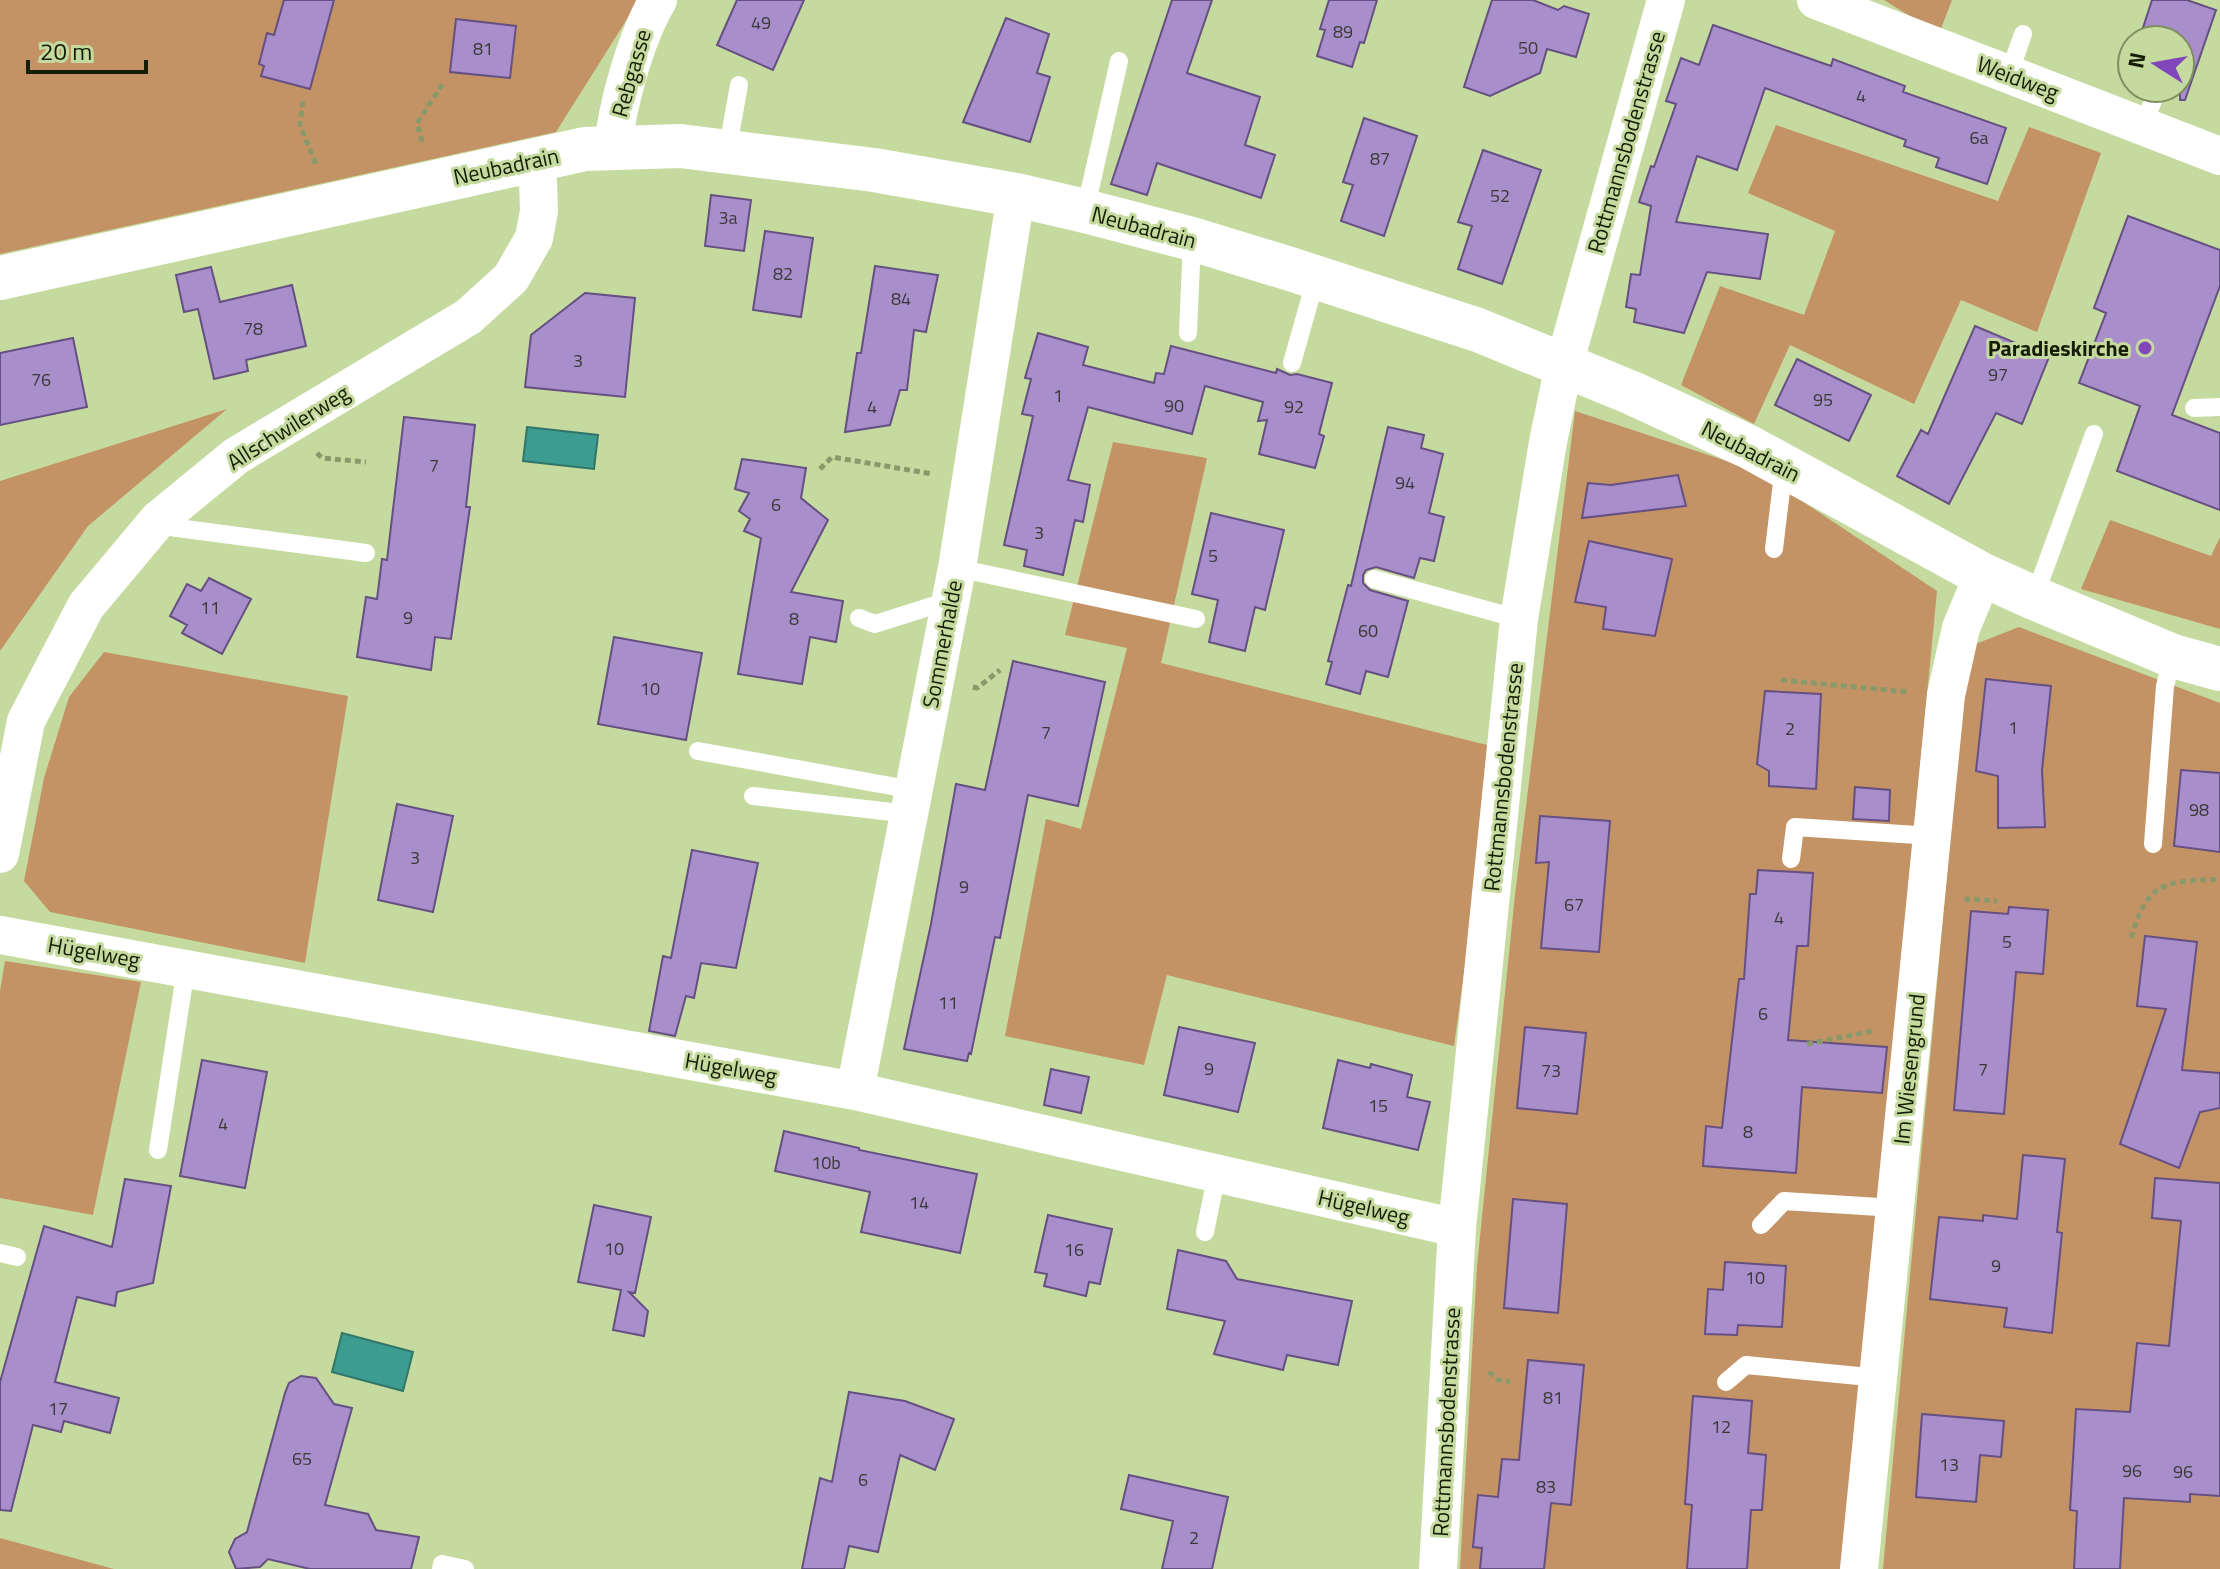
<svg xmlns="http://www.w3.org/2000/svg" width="2220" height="1569" font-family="'Titillium Web',sans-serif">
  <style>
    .green { fill: #c49365 }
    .water { fill: #3d9c90; stroke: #317667; stroke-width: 2 }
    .building { fill: #a88eca; stroke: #664f82; stroke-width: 2 }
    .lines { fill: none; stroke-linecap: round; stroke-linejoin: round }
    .path { stroke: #89996a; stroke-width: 5; stroke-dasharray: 6 4; stroke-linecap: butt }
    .lane { stroke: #fff; stroke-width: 18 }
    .street { stroke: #fff; stroke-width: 38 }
    .secondary { stroke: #fff; stroke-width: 44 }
    .poi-dot { fill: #8146bc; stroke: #c5da9e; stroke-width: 3 }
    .labels { text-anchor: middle; stroke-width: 6; stroke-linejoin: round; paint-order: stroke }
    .number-label { font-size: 18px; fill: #3a3937 }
    .street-label { font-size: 22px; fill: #161d06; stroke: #c5da9e }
    .poi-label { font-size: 22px; font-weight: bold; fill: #161d06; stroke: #c5da9e; text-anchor: end }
  </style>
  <rect width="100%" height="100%" fill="#c5da9e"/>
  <path class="green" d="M 0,0 L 639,0 L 556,132 L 0,254 Z
    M 1884,0 L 1952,0 L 1939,34 Z
    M 1776,125 L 1998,201 L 2029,127 L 2101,153 L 2037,332 L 1961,300 L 1914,404 L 1790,345 L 1754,424 L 1681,385 L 1720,286 L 1804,315 L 1835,231 L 1748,193 Z
    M 227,409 L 88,526 L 0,651 L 0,481 Z
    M 1575,411 L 1757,471 L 1937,591 L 1843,1569 L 1460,1569 L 1477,1266 L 1515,895 Z
    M 1113,442 L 1207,458 L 1161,663 L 1495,747 L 1454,1046 L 1167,975 L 1144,1065 L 1005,1036 L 1046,819 L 1081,829 L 1127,648 L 1065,635 Z
    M 2110,520 L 2211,556 L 2220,537 L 2220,629 L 2081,589 Z
    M 2019,627 L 2220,703 L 2220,1569 L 1883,1569 L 1968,647 Z
    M 104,652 L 348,696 L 305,963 L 50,912 L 24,881 L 44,778 L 69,697 Z
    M 5,961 L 141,982 L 93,1215 L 0,1198 L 0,991 Z
    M 0,1538 L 114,1569 L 0,1569 Z"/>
  <path class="water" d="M 527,427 L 598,435 L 594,469 L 523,461 Z
    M 342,1333 L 413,1352 L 403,1391 L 332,1372 Z"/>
  <path class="building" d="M 284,0 L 334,0 L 310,89 L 261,76 L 264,66 L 259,64 L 267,33 L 274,35 Z
    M 737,0 L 804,0 L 773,70 L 717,45 Z
    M 1172,0 L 1212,0 L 1187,73 L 1260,97 L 1245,145 L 1275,155 L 1261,198 L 1157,163 L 1147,195 L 1111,184 Z
    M 1329,0 L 1377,0 L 1364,43 L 1360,42 L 1352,67 L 1317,56 L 1325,30 L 1320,29 Z
    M 1492,0 L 1533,0 L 1558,10 L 1564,6 L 1589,14 L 1576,57 L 1547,49 L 1540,73 L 1490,96 L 1464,87 Z
    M 2152,0 L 2187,0 L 2216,10 L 2185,100 L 2180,100 L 2180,40 L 2139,40 Z
    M 1006,18 L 1049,34 L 1037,73 L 1050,77 L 1030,142 L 963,122 Z
    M 456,19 L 516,26 L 510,78 L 450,72 Z
    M 1713,25 L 1831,66 L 1833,59 L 1905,86 L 1903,92 L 2006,128 L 1987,184 L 1936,167 L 1939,158 L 1904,146 L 1906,140 L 1765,88 L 1737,170 L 1697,156 L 1676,222 L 1768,234 L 1760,279 L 1707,272 L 1684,333 L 1634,322 L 1636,309 L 1626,307 L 1631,274 L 1640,275 L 1651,206 L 1639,202 L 1651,166 L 1654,167 L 1676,104 L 1666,101 L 1681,58 L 1699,65 Z
    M 1364,118 L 1417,136 L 1384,236 L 1341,221 L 1353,185 L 1343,182 Z
    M 1483,150 L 1541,170 L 1502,284 L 1458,269 L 1472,226 L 1458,222 Z
    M 711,195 L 751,200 L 744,251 L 705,246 Z
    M 2128,216 L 2220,250 L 2220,286 L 2172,415 L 2220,433 L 2220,510 L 2117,471 L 2140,406 L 2079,383 L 2106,313 L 2094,308 Z
    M 765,231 L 813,238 L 801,317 L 753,310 Z
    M 875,266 L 938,275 L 926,332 L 914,330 L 907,390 L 900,390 L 890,425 L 845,432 L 857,353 L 861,353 Z
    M 211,267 L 220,302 L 292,285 L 306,346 L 246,360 L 248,371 L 214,379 L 198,309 L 184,312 L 176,275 Z
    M 585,293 L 635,298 L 625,397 L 525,387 L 531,335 Z
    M 1975,326 L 2049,357 L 2022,424 L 1996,413 L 1949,504 L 1897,476 L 1921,430 L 1928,434 Z
    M 1038,333 L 1088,347 L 1083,365 L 1154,383 L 1156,373 L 1164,374 L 1171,346 L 1276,373 L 1277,369 L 1290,375 L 1297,374 L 1332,383 L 1319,434 L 1324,436 L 1315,468 L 1259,454 L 1267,420 L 1258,421 L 1263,402 L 1205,386 L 1192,434 L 1088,407 L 1068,480 L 1090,485 L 1083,522 L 1075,520 L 1063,575 L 1024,566 L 1027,550 L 1004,545 L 1033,416 L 1022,414 L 1031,379 L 1025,378 Z
    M 73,338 L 87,407 L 0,425 L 0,353 Z
    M 1797,359 L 1871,395 L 1849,441 L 1775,405 Z
    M 404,417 L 475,425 L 466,507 L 470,507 L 451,639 L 435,637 L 431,670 L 357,657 L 366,597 L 377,599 L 382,559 L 387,560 Z
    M 1388,427 L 1424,435 L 1421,448 L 1443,454 L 1429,513 L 1444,517 L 1434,561 L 1420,558 L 1414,578 L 1376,567 L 1366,570 L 1363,575 L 1363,583 L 1370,590 L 1408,601 L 1388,677 L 1366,671 L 1360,694 L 1326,684 L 1332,662 L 1328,661 L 1348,585 L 1351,586 Z
    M 742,459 L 806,468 L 801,498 L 828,520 L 791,592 L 843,601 L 836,642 L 810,637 L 802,684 L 738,674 L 761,538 L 744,531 L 750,519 L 739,511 L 749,493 L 735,489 Z
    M 1678,475 L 1686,506 L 1582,518 L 1588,483 L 1611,485 Z
    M 1211,513 L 1284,530 L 1265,610 L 1255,607 L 1245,651 L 1209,642 L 1218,600 L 1192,594 Z
    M 1589,541 L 1672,559 L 1655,636 L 1603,629 L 1606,607 L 1575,602 Z
    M 209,578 L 251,599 L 222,654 L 182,633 L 187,625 L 170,616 L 187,584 L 201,591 Z
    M 614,637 L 702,653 L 686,740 L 598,724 Z
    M 1013,661 L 1105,682 L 1078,806 L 1028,795 L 1000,938 L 995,937 L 971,1054 L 969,1053 L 967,1061 L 904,1049 L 931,924 L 956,784 L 985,790 Z
    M 1986,679 L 2051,686 L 2042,770 L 2045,827 L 1998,828 L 1998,776 L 1976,771 Z
    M 1765,691 L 1821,694 L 1816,789 L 1769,786 L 1769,771 L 1757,764 Z
    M 2181,770 L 2220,773 L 2220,852 L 2174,846 Z
    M 1855,787 L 1890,790 L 1889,821 L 1853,819 Z
    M 397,804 L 453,816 L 433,912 L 378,900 Z
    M 1540,816 L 1610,821 L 1599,952 L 1541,948 L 1549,862 L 1536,863 Z
    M 692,850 L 758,863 L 736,968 L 701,963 L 694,998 L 686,996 L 675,1036 L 649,1031 L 663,956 L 671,958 Z
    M 1758,870 L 1813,873 L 1808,946 L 1797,946 L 1788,1040 L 1887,1047 L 1882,1093 L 1802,1087 L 1796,1173 L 1703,1166 L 1706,1126 L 1722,1128 L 1739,979 L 1744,979 L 1750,894 L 1756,894 Z
    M 2009,907 L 2048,910 L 2043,974 L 2016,972 L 2004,1114 L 1954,1110 L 1971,911 L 2008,914 Z
    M 2145,936 L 2197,942 L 2182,1070 L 2220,1073 L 2220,1108 L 2200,1112 L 2179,1168 L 2120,1144 L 2166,1009 L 2137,1006 Z
    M 1179,1027 L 1255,1043 L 1238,1112 L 1164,1095 Z
    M 1525,1027 L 1586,1033 L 1577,1114 L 1517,1108 Z
    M 202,1060 L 267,1072 L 245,1188 L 180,1176 Z
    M 1338,1060 L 1370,1068 L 1371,1064 L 1412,1075 L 1407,1097 L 1430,1102 L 1418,1150 L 1323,1128 Z
    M 1051,1069 L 1089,1077 L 1081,1113 L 1044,1105 Z
    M 784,1131 L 859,1148 L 859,1150 L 977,1174 L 960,1253 L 861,1232 L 870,1192 L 775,1171 Z
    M 2023,1155 L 2065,1159 L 2057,1232 L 2062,1233 L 2052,1333 L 2004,1327 L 2007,1308 L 1930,1299 L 1939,1217 L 1983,1221 L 1983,1215 L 2017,1219 Z
    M 2155,1178 L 2220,1183 L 2220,1496 L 2190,1494 L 2190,1502 L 2124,1498 L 2120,1569 L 2074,1569 L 2077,1511 L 2070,1510 L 2076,1409 L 2130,1412 L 2137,1343 L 2169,1346 L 2181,1221 L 2152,1218 Z
    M 125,1179 L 171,1186 L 153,1283 L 117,1292 L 115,1306 L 77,1297 L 55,1382 L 119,1398 L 110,1433 L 64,1421 L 61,1432 L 33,1425 L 11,1511 L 0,1510 L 0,1382 L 44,1226 L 112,1247 Z
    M 1513,1199 L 1567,1204 L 1558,1313 L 1504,1308 Z
    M 594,1205 L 651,1217 L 635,1293 L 629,1292 L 648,1311 L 644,1336 L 613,1330 L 621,1290 L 578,1282 Z
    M 1048,1215 L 1112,1229 L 1100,1284 L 1089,1282 L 1086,1296 L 1044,1286 L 1047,1274 L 1035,1272 Z
    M 1178,1250 L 1226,1261 L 1237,1279 L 1352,1301 L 1338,1365 L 1287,1355 L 1283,1370 L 1214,1354 L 1225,1321 L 1167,1309 Z
    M 1725,1262 L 1786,1266 L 1782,1327 L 1738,1325 L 1737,1335 L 1705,1334 L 1708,1289 L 1723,1290 Z
    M 1528,1360 L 1584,1365 L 1571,1505 L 1551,1503 L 1544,1569 L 1480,1569 L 1482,1548 L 1473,1547 L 1478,1495 L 1498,1497 L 1502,1459 L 1519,1460 Z
    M 301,1376 L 316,1378 L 334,1404 L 352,1408 L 325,1505 L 368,1514 L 376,1530 L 419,1537 L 411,1569 L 310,1569 L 268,1559 L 260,1567 L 236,1569 L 229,1552 L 235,1539 L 247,1532 L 285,1393 L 289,1383 Z
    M 849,1392 L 905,1401 L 954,1419 L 935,1470 L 900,1455 L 878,1552 L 849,1546 L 844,1569 L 802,1569 L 820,1478 L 832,1482 Z
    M 1693,1396 L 1752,1401 L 1748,1453 L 1766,1455 L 1762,1510 L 1751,1510 L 1747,1569 L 1687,1569 L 1692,1505 L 1685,1504 Z
    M 1922,1414 L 2004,1421 L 2001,1457 L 1980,1455 L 1976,1502 L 1916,1497 Z
    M 1129,1475 L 1228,1497 L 1212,1569 L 1162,1569 L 1173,1521 L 1121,1509 Z"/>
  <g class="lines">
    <path class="path" d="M 303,101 L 300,125 L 317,167
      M 422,142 L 417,123 L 444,82
      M 317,453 L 322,458 L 366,462
      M 820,469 L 832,457 L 933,474
      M 1781,680 L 1908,692
      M 973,687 L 977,688 L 1000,670
      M 1966,902 L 1967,899 L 1997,901
      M 2131,938 C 2142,904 2149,884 2188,881 C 2199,880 2209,879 2220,880
      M 1807,1044 L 1873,1031
      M 1489,1372 L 1498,1380 L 1510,1382"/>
    <path class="lane" d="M 2009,74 L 2023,34
      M 2143,126 L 2158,88
      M 727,152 L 739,85
      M 1085,211 L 1119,61
      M 1188,333 L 1192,240
      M 1292,363 L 1316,278
      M 2194,408 L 2220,407
      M 155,525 L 366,553
      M 1774,549 L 1784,466
      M 957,568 L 1196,619
      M 1374,579 L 1519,619
      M 2034,598 L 2094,434
      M 859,618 L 875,624 L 951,600
      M 698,751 L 913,790
      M 753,796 L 909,814
      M 2153,844 L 2165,686 L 2173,656
      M 1791,859 L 1795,827 L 1932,836
      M 158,1150 L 186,968
      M 1761,1225 L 1784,1201 L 1895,1208
      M 1205,1232 L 1217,1173
      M 0,1253 L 17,1257
      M 1726,1382 L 1746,1365 L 1879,1378
      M 441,1569 L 442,1564 L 465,1569"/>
    <path class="street" d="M 1816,0 L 2220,156
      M 613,148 C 617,105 636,37 658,0
      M 0,854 L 26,721 L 86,606 L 158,520 L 236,456 L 468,317 L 511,278 L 534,238 L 539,211 L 538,182 L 534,161
      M 0,935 L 855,1091 L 1457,1228
      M 855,1091 L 957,568 L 1016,195
      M 1438,1569 L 1457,1228 L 1519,619 L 1548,442 L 1564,365 L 1666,0
      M 1859,1569 L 1946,695 L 1961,628 L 1983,575"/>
    <path class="secondary" d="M 0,278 L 585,149 L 680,146 L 874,170 L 1016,195 L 1085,211 L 1192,239 L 1287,268 L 1478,330 L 1632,393 L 1749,447 L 1983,575 L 2034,598 L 2173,656 L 2220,669"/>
  </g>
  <circle class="poi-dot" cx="2145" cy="348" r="8"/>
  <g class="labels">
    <g class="number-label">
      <text x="761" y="29">49</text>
      <text x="1343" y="38">89</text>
      <text x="1528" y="54">50</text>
      <text x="483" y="55">81</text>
      <text x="1861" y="102">4</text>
      <text x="1979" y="144">6a</text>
      <text x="1380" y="165">87</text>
      <text x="1500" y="202">52</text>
      <text x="728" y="224">3a</text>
      <text x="783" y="280">82</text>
      <text x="901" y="305">84</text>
      <text x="253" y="335">78</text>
      <text x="578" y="367">3</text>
      <text x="1998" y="381">97</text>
      <text x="41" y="386">76</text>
      <text x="1058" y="402">1</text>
      <text x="1823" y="406">95</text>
      <text x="1174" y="412">90</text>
      <text x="872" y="413">4</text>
      <text x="1294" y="413">92</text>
      <text x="434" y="472">7</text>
      <text x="1405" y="489">94</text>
      <text x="776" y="511">6</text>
      <text x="1039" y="539">3</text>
      <text x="1213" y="562">5</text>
      <text x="210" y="614">11</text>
      <text x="408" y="624">9</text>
      <text x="794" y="625">8</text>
      <text x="1368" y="637">60</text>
      <text x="650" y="695">10</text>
      <text x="2013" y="734">1</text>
      <text x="1790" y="735">2</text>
      <text x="1046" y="739">7</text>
      <text x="2199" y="816">98</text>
      <text x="415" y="864">3</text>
      <text x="964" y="893">9</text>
      <text x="1574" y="911">67</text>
      <text x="1779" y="924">4</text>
      <text x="2007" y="948">5</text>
      <text x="948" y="1009">11</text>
      <text x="1763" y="1020">6</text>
      <text x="1209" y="1075">9</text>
      <text x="1983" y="1076">7</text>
      <text x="1551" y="1077">73</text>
      <text x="1378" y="1112">15</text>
      <text x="223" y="1130">4</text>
      <text x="1748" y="1138">8</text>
      <text x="826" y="1169">10b</text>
      <text x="919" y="1209">14</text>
      <text x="614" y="1255">10</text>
      <text x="1074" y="1256">16</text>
      <text x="1996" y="1272">9</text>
      <text x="1755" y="1284">10</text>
      <text x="1553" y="1404">81</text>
      <text x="58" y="1415">17</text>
      <text x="1721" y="1433">12</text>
      <text x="302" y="1465">65</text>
      <text x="1949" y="1471">13</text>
      <text x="2132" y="1477">96</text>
      <text x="2183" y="1478">96</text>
      <text x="863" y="1486">6</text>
      <text x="1546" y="1493">83</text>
      <text x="1194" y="1544">2</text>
    </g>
    <g class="street-label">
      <text transform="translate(631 73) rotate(-74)" y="8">Rebgasse</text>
      <text transform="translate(2018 78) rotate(21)" y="8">Weidweg</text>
      <text transform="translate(1626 142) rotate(-74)" y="8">Rottmannsbodenstrasse</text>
      <text transform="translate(506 166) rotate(-12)" y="8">Neubadrain</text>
      <text transform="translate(1144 227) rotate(15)" y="8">Neubadrain</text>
      <text transform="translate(288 427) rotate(-32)" y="8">Allschwilerweg</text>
      <text transform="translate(1751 451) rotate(27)" y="8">Neubadrain</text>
      <text transform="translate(942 644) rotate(-79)" y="8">Sommerhalde</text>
      <text transform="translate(1503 777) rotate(-84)" y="8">Rottmannsbodenstrasse</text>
      <text transform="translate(94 952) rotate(10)" y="8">Hügelweg</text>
      <text transform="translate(731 1068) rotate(10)" y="8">Hügelweg</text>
      <text transform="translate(1909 1069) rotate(-84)" y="8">Im Wiesengrund</text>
      <text transform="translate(1364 1207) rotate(13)" y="8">Hügelweg</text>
      <text transform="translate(1446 1422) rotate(-87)" y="8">Rottmannsbodenstrasse</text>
    </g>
    <g class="poi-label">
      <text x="2129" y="356">Paradieskirche</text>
    </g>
  </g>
  <g transform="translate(2156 64) rotate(281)"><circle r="38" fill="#c5da9e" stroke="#7f8e61" stroke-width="2"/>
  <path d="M0-6L14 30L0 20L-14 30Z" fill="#8146bc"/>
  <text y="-12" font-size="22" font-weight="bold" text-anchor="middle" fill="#161d06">N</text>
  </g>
  <path d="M28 60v12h118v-12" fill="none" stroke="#161d06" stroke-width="4"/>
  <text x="40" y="60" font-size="24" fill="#161d06" stroke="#c5da9e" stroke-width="6" paint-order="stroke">20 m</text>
</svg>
